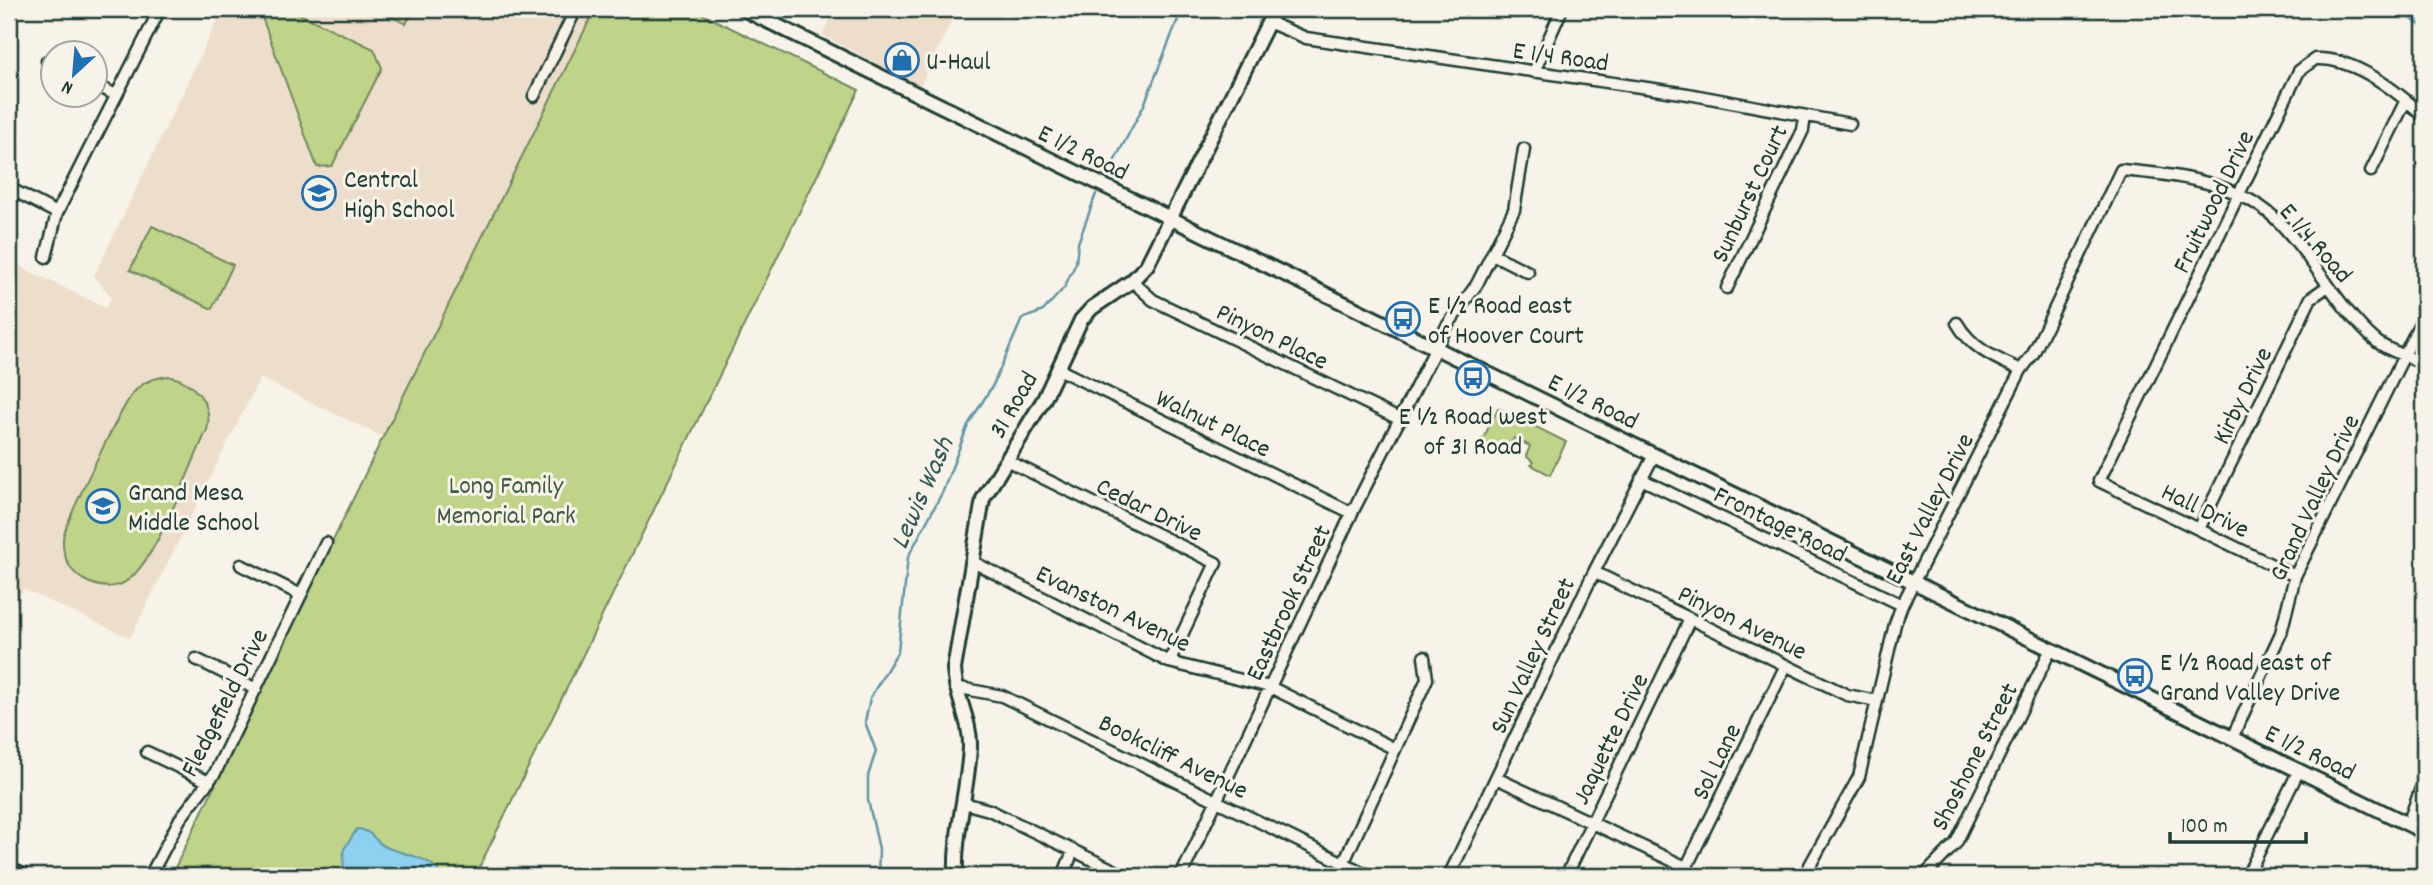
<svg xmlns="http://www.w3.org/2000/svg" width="2433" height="885" font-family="Dekko,sans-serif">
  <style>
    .built { fill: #eddecb }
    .green { fill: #bfd389; stroke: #6f885e; stroke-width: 2 }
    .water { fill: #8dd0ef; stroke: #6195a4; stroke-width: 2 }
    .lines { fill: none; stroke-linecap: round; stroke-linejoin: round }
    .stream { stroke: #6195a4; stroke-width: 2.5 }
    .street-casing { stroke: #1f3d34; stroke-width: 15 }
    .secondary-casing { stroke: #1f3d34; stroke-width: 18 }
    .primary-casing { stroke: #1f3d34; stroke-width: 19 }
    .street { stroke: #f7f3e8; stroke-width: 10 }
    .secondary { stroke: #f7f3e8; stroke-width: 12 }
    .primary { stroke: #f7f3e8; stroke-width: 14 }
    .labels { text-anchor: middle; stroke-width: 6; stroke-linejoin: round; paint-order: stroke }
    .street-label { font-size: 26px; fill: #1f3d34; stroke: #f7f3e8 }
    .poi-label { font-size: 26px; fill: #1f3d34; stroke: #f7f3e8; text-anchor: start }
    .park-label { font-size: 26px; fill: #3f5b45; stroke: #f7f3e8 }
    .water-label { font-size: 28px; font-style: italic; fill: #355a59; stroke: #f7f3e8 }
  </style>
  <rect width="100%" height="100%" fill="#f7f3e8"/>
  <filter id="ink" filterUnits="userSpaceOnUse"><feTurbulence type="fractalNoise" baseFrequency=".0143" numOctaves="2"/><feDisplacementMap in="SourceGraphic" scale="14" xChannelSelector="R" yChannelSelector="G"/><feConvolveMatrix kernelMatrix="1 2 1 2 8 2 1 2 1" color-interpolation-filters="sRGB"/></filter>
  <g filter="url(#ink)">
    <path class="built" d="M 223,9 L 595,9 L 383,437 L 260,378 L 130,638 L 23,589 L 9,617 L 9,261 L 106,308 L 111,297 L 94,276 Z
      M 835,9 L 957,9 L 920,86 L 822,35 Z"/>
    <path class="green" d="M 259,9 L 289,9 L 374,49 L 382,68 L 332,166 L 317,167 Z
      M 376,9 L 414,9 L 406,24 Z
      M 595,9 L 692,9 L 859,90 L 475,876 L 171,876 L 383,437 Z
      M 152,226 L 233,265 L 212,309 L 130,270 Z
      M 168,376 C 193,381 214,403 207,430 C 189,467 158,558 128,580 C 117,589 101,588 88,582 C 71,575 62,557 63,539 C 64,524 123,403 135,391 C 144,381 154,378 168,376 Z
      M 1498,408 L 1566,442 L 1550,475 L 1531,465 L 1533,462 L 1526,456 L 1530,446 L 1514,438 L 1509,447 L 1498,449 L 1482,441 Z"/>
    <path class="water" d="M 2397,9 L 2424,9 L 2424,28 Z
      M 357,829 C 370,829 374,840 384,846 C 404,856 431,855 442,876 L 343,876 L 344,849 Z"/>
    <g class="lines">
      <path class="stream" d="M 1107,175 L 1144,105 L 1182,9
        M 878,876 L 879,849 L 868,800 L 868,776 L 876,751 L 865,722 L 870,698 L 898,651 L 908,557 L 943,491 L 968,425 L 993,385 L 1022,319 L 1043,311 L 1064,288 L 1076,263 L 1078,243 L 1096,194"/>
      <g class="street-casing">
        <path id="street" d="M 1268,22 L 1306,38 L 1688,94 L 1850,124
          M 47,61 L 52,63
          M 1534,72 L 1562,9
          M 94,84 L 116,95
          M 534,96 L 576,9
          M 2371,171 L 2406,100
          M 9,188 L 57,213
          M 1492,254 L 1528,272
          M 46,257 L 57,213 L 160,9
          M 1132,281 L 1153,300 L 1401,420
          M 1727,288 L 1803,130 L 1805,116
          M 1957,323 C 1972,349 1995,358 2021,370
          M 1058,369 L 1352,513
          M 1006,460 L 1216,563 L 1169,662
          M 1641,479 L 1902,605
          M 2199,529 L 2311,298 L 2328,286
          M 971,561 L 1169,662 L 1270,687 L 1395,749
          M 241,565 L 301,595
          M 1594,572 L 1847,695 L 1877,701
          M 2295,576 L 2099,481 L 2299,71 L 2315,59 C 2354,57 2397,91 2424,116
          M 196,659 L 256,689
          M 955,687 L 1002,696 L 1370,876
          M 2232,738 L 2281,633 L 2295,576 L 2424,315
          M 147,752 L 209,782
          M 1496,778 L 1686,867
          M 964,803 L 989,810 L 1126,876
          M 2408,824 L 2424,780
          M 1343,864 L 1427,679 L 1424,657
          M 150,876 L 180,819 L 215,773 L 326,543
          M 1063,876 L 1073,851
          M 1181,876 L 1352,513 L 1447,326 L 1477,284 L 1514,210 L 1524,149
          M 1449,876 L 1594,572 L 1654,455
          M 1566,876 L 1690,619
          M 1682,876 L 1786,665
          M 1804,876 L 1859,777 L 1895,624 L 1902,605 L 2021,370 L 2033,354 L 2121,170 C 2176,175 2240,181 2281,224 C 2315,260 2338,308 2376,341 C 2388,351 2410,357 2424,364
          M 1924,876 L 1956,843 L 2051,649
          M 2247,876 L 2299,770"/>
      </g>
      <g class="secondary-casing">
        <path id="secondary" d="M 743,9 L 2424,832
          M 956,876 C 954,833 968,790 970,747 C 971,720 955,696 954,669 L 983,499 L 1044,399 L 1081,320 L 1092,308 L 1132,281 L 1147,265 L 1275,9"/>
      </g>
      <g class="primary-casing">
        <path id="primary" d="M 9,870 L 22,876"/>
      </g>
      <use href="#street" class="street"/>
      <use href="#secondary" class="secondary"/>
      <use href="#primary" class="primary"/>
    </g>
  </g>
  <defs>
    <g id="shop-ring" transform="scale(1.75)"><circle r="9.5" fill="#f7f3e8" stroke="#1f6fb2" stroke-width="1.5"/><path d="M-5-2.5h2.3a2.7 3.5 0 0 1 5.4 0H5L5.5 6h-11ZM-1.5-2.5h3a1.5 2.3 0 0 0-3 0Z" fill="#1f6fb2"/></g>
    <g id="school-ring" transform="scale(1.75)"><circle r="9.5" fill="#f7f3e8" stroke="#1f6fb2" stroke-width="1.5"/><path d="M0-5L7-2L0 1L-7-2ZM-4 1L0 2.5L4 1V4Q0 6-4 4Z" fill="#1f6fb2"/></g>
    <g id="bus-ring" transform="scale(1.75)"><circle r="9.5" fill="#f7f3e8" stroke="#1f6fb2" stroke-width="1.5"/><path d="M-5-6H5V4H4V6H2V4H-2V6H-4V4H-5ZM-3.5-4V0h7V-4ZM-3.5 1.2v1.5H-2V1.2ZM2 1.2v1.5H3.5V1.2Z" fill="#1f6fb2"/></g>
  </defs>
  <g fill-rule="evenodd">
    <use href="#shop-ring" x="902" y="60"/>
    <use href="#school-ring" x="319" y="193"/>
    <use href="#bus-ring" x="1403" y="319"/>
    <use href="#bus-ring" x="1473" y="378"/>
    <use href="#school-ring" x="103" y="506"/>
    <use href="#bus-ring" x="2135" y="676"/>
  </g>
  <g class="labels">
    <g class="street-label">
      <text transform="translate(1561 55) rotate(8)" y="9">E 1/4 Road</text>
      <text transform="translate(1084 151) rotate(26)" y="9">E 1/2 Road</text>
      <text transform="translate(1748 193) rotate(-65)" y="9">Sunburst Court</text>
      <text transform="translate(2212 201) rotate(-64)" y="9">Fruitwood Drive</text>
      <text transform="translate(2317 242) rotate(49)" y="9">E 1/4 Road</text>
      <text transform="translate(1273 335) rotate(26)" y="9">Pinyon Place</text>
      <text transform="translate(2241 395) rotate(-64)" y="9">Kirby Drive</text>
      <text transform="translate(1594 400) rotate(26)" y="9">E 1/2 Road</text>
      <text transform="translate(1012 404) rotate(-60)" y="9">31 Road</text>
      <text transform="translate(1214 422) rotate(26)" y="9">Walnut Place</text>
      <text transform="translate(2313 497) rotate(-65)" y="9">Grand Valley Drive</text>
      <text transform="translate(1150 508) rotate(26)" y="9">Cedar Drive</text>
      <text transform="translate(1928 508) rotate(-63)" y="9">East Valley Drive</text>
      <text transform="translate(2206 509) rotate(26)" y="9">Hall Drive</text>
      <text transform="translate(1781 523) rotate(26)" y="9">Frontage Road</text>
      <text transform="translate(1287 602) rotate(-65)" y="9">Eastbrook Street</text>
      <text transform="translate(1114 607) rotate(26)" y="9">Evanston Avenue</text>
      <text transform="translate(1743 621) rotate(26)" y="9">Pinyon Avenue</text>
      <text transform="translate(1531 655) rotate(-65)" y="9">Sun Valley Street</text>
      <text transform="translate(223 702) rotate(-63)" y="9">Fledgefield Drive</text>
      <text transform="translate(1609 738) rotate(-64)" y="9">Jaquette Drive</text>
      <text transform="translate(2311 751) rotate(26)" y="9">E 1/2 Road</text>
      <text transform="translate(1174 755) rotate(26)" y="9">Bookcliff Avenue</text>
      <text transform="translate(1973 756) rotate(-63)" y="9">Shoshone Street</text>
      <text transform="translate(1715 761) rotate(-64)" y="9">Sol Lane</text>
    </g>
    <g class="poi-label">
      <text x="926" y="69">U-Haul</text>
      <text x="344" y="187">Central<tspan x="344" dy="30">High School</tspan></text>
      <text x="1428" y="313">E ½ Road east<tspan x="1428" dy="30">of Hoover Court</tspan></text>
      <text x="1473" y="424" text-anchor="middle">E ½ Road west<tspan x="1473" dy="30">of 31 Road</tspan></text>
      <text x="128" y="500">Grand Mesa<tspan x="128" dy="30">Middle School</tspan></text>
      <text x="2160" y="670">E ½ Road east of<tspan x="2160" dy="30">Grand Valley Drive</tspan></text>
    </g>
    <g class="park-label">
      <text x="506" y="493">Long Family<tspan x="506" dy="30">Memorial Park</tspan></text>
    </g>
    <g class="water-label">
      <text transform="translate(920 492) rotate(-66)" y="10">Lewis Wash</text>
    </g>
  </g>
  <rect width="2433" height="885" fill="none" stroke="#f7f3e8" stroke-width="35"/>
  <rect x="18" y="18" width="2398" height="850" fill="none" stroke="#1f3d34" stroke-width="2.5" filter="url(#ink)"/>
  <g transform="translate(74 74) rotate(206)"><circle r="33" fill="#f7f3e8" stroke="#a1aaa0" stroke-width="2"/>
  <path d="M0-5L12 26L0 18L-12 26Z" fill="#1f6fb2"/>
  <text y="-10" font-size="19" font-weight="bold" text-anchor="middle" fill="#1f3d34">N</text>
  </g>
  <path d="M2170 832v10h136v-10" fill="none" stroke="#1f3d34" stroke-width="3.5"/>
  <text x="2181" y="832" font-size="21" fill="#1f3d34" stroke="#f7f3e8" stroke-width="5" paint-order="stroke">100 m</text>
</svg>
